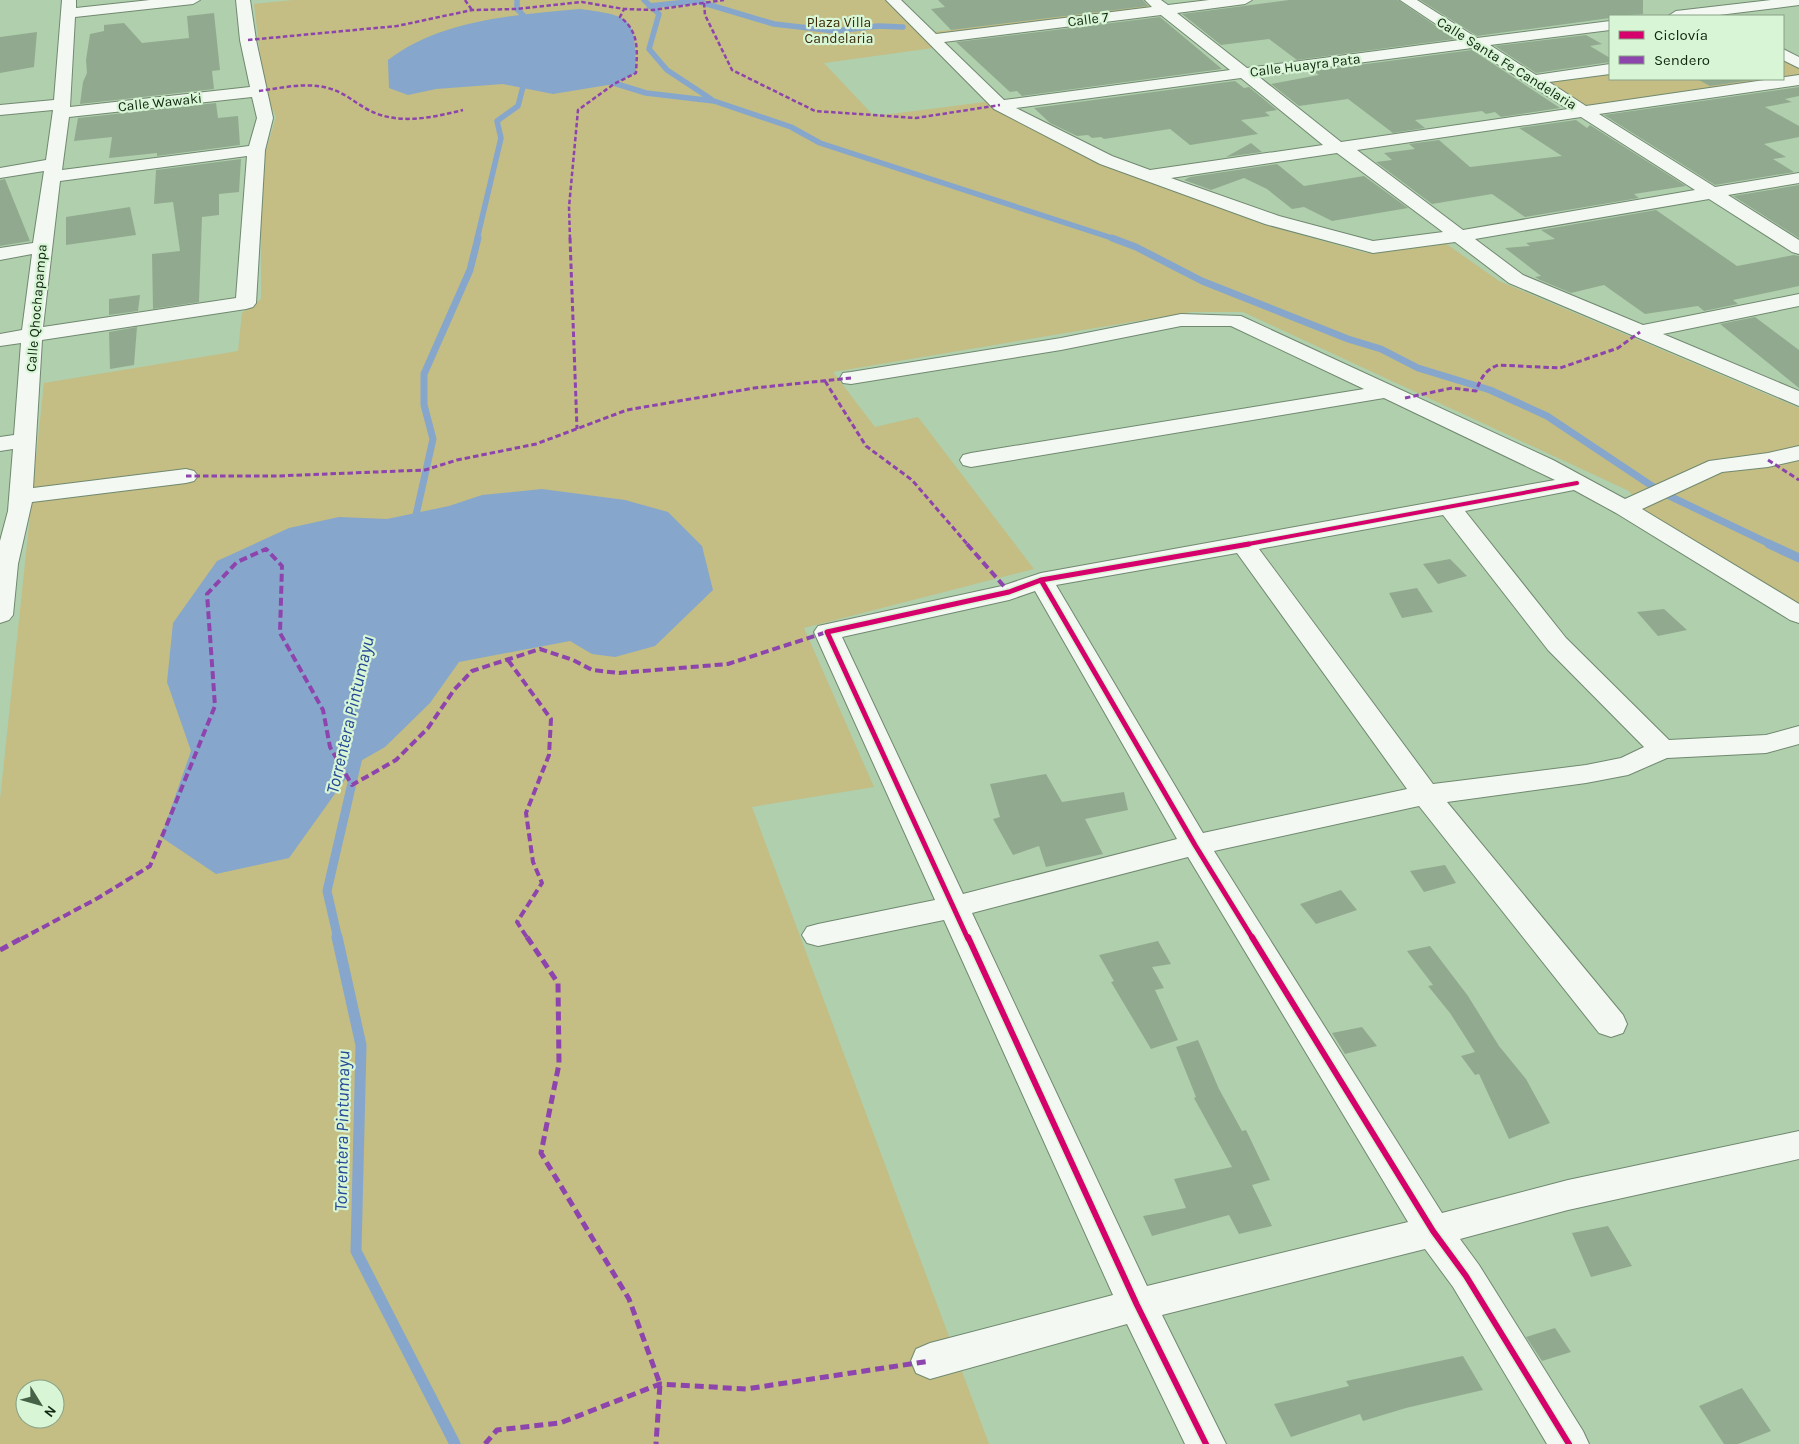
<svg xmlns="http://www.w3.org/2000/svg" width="1799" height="1444" font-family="Karla,sans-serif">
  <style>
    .green { fill: #c4bd84; fill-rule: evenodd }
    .water { fill: #86a7cb }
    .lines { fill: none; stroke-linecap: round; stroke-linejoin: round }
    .stream-far3 { stroke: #86a7cb; stroke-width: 5.5 }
    .stream-far2 { stroke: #86a7cb; stroke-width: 7 }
    .stream-far1 { stroke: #86a7cb; stroke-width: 9 }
    .stream { stroke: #86a7cb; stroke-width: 11 }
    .building { fill: #91aa8f }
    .minor-casing { stroke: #70896f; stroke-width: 2 }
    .minor { fill: #f3f8f3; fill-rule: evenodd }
    .quiet-far3 { stroke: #8e44ad; stroke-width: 2.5; stroke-dasharray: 4.5 2.5; stroke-linecap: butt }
    .quiet-far2 { stroke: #8e44ad; stroke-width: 3; stroke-dasharray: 5.5 3; stroke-linecap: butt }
    .quiet-far1 { stroke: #8e44ad; stroke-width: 4; stroke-dasharray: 8 4; stroke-linecap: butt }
    .quiet { stroke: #8e44ad; stroke-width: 5; stroke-dasharray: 9 5; stroke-linecap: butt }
    .cycleway-far2-casing { stroke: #d8f5d6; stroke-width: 6 }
    .cycleway-far1-casing { stroke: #d8f5d6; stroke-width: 8 }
    .cycleway-casing { stroke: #d8f5d6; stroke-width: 9 }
    .cycleway-far2 { stroke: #d6006c; stroke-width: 4 }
    .cycleway-far1 { stroke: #d6006c; stroke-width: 5 }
    .cycleway { stroke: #d6006c; stroke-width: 6 }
    .labels { text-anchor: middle; stroke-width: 4.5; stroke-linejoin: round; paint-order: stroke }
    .far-street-label { font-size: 14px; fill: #0f260f; stroke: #d8f5d6 }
    .far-park-label { font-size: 14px; fill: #3b2b09; stroke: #d8f5d6 }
    .water-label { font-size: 18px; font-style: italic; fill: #244896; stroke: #d8f5d6 }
  </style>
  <rect width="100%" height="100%" fill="#b0cfad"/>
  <path class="green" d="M 293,0 L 886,0 L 933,48 L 824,63 L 872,114 L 883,115 L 985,102 L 1060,144 L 1262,224 L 1366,253 L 1445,243 L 1499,281 L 1799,408 L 1799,606 L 1653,521 L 1629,491 L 1243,312 L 1191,312 L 833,372 L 875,427 L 918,417 L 1034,569 L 804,628 L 874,787 L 752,807 L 989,1444 L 0,1444 L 0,800 L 44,383 L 238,351 L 242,313 L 261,299 L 261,168 L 276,117 L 265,93 L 254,4 ZM 25,1389 L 55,1389 L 55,1419 L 25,1419 Z
    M 1151,5 L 1155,8 L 941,35 L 933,32 Z
    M 1783,60 L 1799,69 L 1799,77 L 1592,107 L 1585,106 L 1543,80 L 1610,71 L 1610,79 L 1783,79 Z"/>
  <path class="water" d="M 580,9 C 635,16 635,19 636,73 L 614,84 L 553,94 L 503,84 L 436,89 L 408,95 L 389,88 L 388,60 C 442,19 515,15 580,9 Z
    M 542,489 L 625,500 L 668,512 L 702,546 L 713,590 L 655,646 L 615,657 L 592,654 L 570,641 L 459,662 L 430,703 L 385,747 L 357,763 L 289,858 L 216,874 L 161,837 L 191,751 L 167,682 L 173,623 L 217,561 L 289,528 L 339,517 L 387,519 L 449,506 L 482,495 Z"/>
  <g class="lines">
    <path class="stream-far3" d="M 517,0 L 517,9 L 524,16 L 524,26
      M 644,0 L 659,14 L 649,49 L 667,70 L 711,99
      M 649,6 L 697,1 L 774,24 L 835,31 L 878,26 L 903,27
      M 604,80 L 646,93 L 714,101 L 791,127 L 820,143 L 1115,239
      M 477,239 L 501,138 L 497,121 L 518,106 L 525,79"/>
    <path class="stream-far2" d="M 1112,238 L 1136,247 L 1202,281 L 1348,339 L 1381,349 L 1418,368 L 1490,390 L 1547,416 L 1661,492 L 1772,545
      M 414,524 L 433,439 L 424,405 L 424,374 L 470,270 L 478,238"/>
    <path class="stream-far1" d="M 1769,544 L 1799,558
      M 338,939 L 327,891 L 359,753"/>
    <path class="stream" d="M 337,937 L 361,1045 L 356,1251 L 455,1444"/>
  </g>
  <path class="building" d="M 938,0 L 1143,0 L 1148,6 L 951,30 L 931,9 L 945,7 Z
    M 1289,0 L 1398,0 L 1455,39 L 1297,60 L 1269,39 L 1221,45 L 1182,14 Z
    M 1420,0 L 1643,0 L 1643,14 L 1610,16 L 1610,18 L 1477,36 Z
    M 214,13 L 220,70 L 212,71 L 214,89 L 80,104 L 83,82 L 87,73 L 86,60 L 90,34 L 104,31 L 104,25 L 124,23 L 142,43 L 189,38 L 187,16 Z
    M 1160,17 L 1222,69 L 1022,96 L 1017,91 L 1010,92 L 956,42 Z
    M 37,32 L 34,67 L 0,73 L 0,37 Z
    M 1586,35 L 1602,44 L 1590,46 L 1610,58 L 1610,62 L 1536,73 L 1495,46 Z
    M 1472,50 L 1560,108 L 1501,117 L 1495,112 L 1486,114 L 1482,111 L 1415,120 L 1425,128 L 1393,133 L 1348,99 L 1299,106 L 1271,84 L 1319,75 L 1313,71 Z
    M 1697,79 L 1760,79 L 1710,86 Z
    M 1235,81 L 1244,88 L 1249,87 L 1277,110 L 1265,112 L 1270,116 L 1241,120 L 1258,134 L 1190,145 L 1170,129 L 1104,139 L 1101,137 L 1092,138 L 1088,135 L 1077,136 L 1050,123 L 1034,108 Z
    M 1799,87 L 1799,96 L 1785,99 L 1792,102 L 1765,107 L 1799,126 L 1799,137 L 1764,144 L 1786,157 L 1773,159 L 1794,172 L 1715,185 L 1604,115 Z
    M 216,103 L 218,118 L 238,116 L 240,145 L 157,156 L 157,153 L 109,158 L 112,137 L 74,141 L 78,118 Z
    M 1576,120 L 1587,128 L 1590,125 L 1686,186 L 1634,194 L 1639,198 L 1525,217 L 1492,194 L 1432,204 L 1376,162 L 1392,160 L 1384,153 L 1415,149 L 1409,144 L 1439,140 L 1470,167 L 1562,156 L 1519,128 Z
    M 1251,143 L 1262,152 L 1226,157 Z
    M 241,159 L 239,192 L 219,194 L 219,215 L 202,217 L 199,302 L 153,309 L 152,254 L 180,251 L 173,202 L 154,204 L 156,170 Z
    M 1277,164 L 1304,186 L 1364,176 L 1408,208 L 1332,221 L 1304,207 L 1292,209 L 1267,189 L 1244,178 L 1211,190 L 1184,180 L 1190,177 Z
    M 5,179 L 30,241 L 0,246 L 0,180 Z
    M 1799,185 L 1799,238 L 1733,196 Z
    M 130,207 L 136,235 L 66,245 L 66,217 Z
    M 1656,210 L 1737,266 L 1794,255 L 1799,256 L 1799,286 L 1733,300 L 1738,304 L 1704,311 L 1698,306 L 1645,314 L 1604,285 L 1571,293 L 1540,280 L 1535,277 L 1541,276 L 1505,248 L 1530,246 L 1526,243 L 1555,239 L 1541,230 Z
    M 140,295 L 138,311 L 109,315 L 109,299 Z
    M 1755,317 L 1799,350 L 1799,388 L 1720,324 Z
    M 137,327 L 134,365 L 110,369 L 109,332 Z
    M 1450,559 L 1467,576 L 1438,584 L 1423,564 Z
    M 1417,588 L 1433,612 L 1402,618 L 1389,593 Z
    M 1664,609 L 1687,630 L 1658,636 L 1637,612 Z
    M 1046,774 L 1062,802 L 1124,792 L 1128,810 L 1085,819 L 1103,854 L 1046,867 L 1039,846 L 1013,855 L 993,819 L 1000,817 L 990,784 Z
    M 1445,865 L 1456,883 L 1424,892 L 1410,871 Z
    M 1341,890 L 1357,910 L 1316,924 L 1300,904 Z
    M 1158,941 L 1171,964 L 1152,967 L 1164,988 L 1155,990 L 1178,1040 L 1151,1049 L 1111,982 L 1114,981 L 1099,955 Z
    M 1430,946 L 1468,996 L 1499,1046 L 1526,1079 L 1550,1123 L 1509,1139 L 1479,1074 L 1475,1075 L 1461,1056 L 1475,1052 L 1450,1013 L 1428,986 L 1433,985 L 1407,951 Z
    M 1362,1027 L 1377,1046 L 1345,1054 L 1332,1033 Z
    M 1198,1040 L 1219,1089 L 1242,1131 L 1246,1130 L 1270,1180 L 1252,1185 L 1272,1226 L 1239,1234 L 1229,1215 L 1152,1236 L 1143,1216 L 1186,1208 L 1174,1179 L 1232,1167 L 1194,1098 L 1196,1097 L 1176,1047 Z
    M 1608,1226 L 1632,1266 L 1591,1277 L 1572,1233 Z
    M 1555,1328 L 1571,1352 L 1542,1361 L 1526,1337 Z
    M 1463,1356 L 1483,1390 L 1406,1408 L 1363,1421 L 1360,1414 L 1291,1437 L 1274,1404 L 1349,1386 L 1346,1381 Z
    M 1742,1388 L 1771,1431 L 1738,1444 L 1724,1444 L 1699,1406 Z"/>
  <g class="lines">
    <g class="minor-casing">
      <path id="minor" d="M 62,0 L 76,0 L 76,8 L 150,0 L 200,0 L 193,4 L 75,17 L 70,107 L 250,87 L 240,40 L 236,0 L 250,0 L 256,40 L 273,118 L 265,150 L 256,303 L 253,307 L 246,309 L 42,340 L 33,488 L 186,469 L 194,471 L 198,476 L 194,481 L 186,483 L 32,502 L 18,564 L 13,615 L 9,620 L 0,623 L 0,541 L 8,511 L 13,449 L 0,451 L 0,437 L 14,435 L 21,343 L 0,346 L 0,334 L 22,330 L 32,254 L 0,260 L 0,248 L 33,243 L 44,171 L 0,178 L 0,168 L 46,160 L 53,110 L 0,115 L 0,105 L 54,100 ZM 252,97 L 257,118 L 249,146 L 62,170 L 69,117 ZM 247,156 L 236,298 L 43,327 L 60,181 Z
        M 886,0 L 901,0 L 936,34 L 1152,7 L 1145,0 L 1161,0 L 1168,5 L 1209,0 L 1252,0 L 1245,4 L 1177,13 L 1247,68 L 1460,40 L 1400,0 L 1417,0 L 1477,38 L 1610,21 L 1610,30 L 1490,45 L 1536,75 L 1610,64 L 1610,74 L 1549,82 L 1586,106 L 1799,75 L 1799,85 L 1599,114 L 1715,187 L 1799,173 L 1799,183 L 1728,195 L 1799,240 L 1799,254 L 1792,252 L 1709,199 L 1475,239 L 1523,275 L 1643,325 L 1799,294 L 1799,306 L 1663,334 L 1799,391 L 1799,406 L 1509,283 L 1455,242 L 1373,253 L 1265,224 L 1100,164 L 994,109 ZM 1161,15 L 1230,70 L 1004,100 L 944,42 ZM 1472,48 L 1568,109 L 1341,142 L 1258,76 ZM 1241,78 L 1323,145 L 1150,170 L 1112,156 L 1016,108 ZM 1581,117 L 1695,190 L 1463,230 L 1357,150 ZM 1337,153 L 1443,232 L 1373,241 L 1279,216 L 1171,178 Z
        M 1771,0 L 1799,0 L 1799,5 L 1711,16 L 1668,16 L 1676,11 Z
        M 1783,49 L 1799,57 L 1799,68 L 1783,60 Z
        M 1181,314 L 1241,316 L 1553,460 L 1625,499 L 1709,461 L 1768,453 L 1799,446 L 1799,460 L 1768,467 L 1722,472 L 1642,509 L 1799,604 L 1799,623 L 1790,620 L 1616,513 L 1574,490 L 1465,511 L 1566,638 L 1669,740 L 1766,735 L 1799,726 L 1799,744 L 1766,753 L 1667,758 L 1628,775 L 1586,783 L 1447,802 L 1623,1015 L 1627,1024 L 1623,1033 L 1611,1037 L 1599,1033 L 1419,806 L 1214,851 L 1442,1213 L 1568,1180 L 1799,1131 L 1799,1159 L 1568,1210 L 1460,1239 L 1479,1265 L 1583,1431 L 1589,1444 L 1547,1444 L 1453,1287 L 1425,1249 L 1162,1315 L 1226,1444 L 1185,1444 L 1127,1324 L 930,1379 L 916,1373 L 911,1361 L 916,1349 L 930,1343 L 1113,1295 L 944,920 L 818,946 L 807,943 L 802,935 L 807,927 L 818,924 L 935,900 L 814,632 L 818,626 L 1002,586 L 1041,573 L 1555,480 L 1384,398 L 971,467 L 963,465 L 960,460 L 963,455 L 971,453 L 1364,389 L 1231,326 L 1181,326 L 1061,350 L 851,384 L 843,383 L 840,378 L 843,373 L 851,372 L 1061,338 ZM 1443,515 L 1548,650 L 1644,747 L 1621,758 L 1586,765 L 1433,784 L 1259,549 ZM 1237,553 L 1407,789 L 1203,833 L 1056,585 ZM 1035,591 L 1177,839 L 963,894 L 842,637 L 1009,600 ZM 1188,857 L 1408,1222 L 1147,1286 L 972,913 Z"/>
    </g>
    <use href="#minor" class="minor"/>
    <path class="quiet-far3" d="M 465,0 L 472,10
      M 704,3 L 705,15 L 732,70 L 815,111 L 916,118 L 1000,105
      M 248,40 L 397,26 L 472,10 L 517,9 L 582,2 L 624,9 L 653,10 L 724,0
      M 259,91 C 281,88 306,82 328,88 C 343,92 353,101 365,108 C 395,126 431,118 463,110
      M 570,239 L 569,207 L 578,110 L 614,84 L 636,73 C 637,51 640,32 620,17 L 624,9"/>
    <path class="quiet-far2" d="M 570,238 L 577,429
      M 825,381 L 866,446 L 912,480 L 968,545
      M 1405,398 L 1452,388 L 1476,391 C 1481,378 1485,370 1498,365 L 1560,368 L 1618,348 L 1640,332
      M 1768,460 L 1799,480
      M 186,476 L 277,476 L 425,470 L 457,460 L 536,444 L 627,410 L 754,388 L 851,378"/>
    <path class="quiet-far1" d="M 967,544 L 1009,592
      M 508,660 L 551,719 L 549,755 L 526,813 L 533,862 L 542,883 L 517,922 L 528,939
      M 21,939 L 98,898 L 150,866 L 215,706 L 207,594 L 237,562 L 266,549 L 282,566 L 280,633 L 323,710 L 330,747 L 352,785 L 396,760 L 428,728 L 454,690 L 472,671 L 540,649 L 573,660 L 592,670 L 619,673 L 728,664 L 827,632"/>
    <path class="quiet" d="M 527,937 L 558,983 L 559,1064 L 541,1153 L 629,1299 L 660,1384 L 656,1444
      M 0,950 L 24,937
      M 485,1444 L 497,1430 L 560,1423 L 660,1384 L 746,1389 L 930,1361"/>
    <g class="cycleway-far2-casing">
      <path id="cycleway-far2" d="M 1243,545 L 1577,483"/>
    </g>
    <g class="cycleway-far1-casing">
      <path id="cycleway-far1" d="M 1041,580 L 1195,845 L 1253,939
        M 968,939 L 827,632 L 1009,592 L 1041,580 L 1249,544"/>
    </g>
    <g class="cycleway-casing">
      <path id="cycleway" d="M 968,937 L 1137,1305 L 1206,1444
        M 1252,937 L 1433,1231 L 1466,1276 L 1569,1444"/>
    </g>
    <use href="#cycleway-far2" class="cycleway-far2"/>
    <use href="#cycleway-far1" class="cycleway-far1"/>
    <use href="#cycleway" class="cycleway"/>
  </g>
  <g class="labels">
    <g class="far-street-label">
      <text transform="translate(1088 19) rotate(-7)" y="5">Calle 7</text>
      <text transform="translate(1507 63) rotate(32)" y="5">Calle Santa Fe Candelaria</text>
      <text transform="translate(1305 65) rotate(-7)" y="5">Calle Huayra Pata</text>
      <text transform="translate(160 102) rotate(-6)" y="5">Calle Wawaki</text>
      <text transform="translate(36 308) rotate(-85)" y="5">Calle Qhochapampa</text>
    </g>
    <g class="far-park-label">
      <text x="839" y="27">Plaza Villa<tspan x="839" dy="16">Candelaria</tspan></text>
    </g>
    <g class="water-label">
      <text transform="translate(350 715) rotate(-77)" y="6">Torrentera Pintumayu</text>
      <text transform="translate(342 1131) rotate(-89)" y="6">Torrentera Pintumayu</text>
    </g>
  </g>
  <rect x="1609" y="15" width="175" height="65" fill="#d8f5d6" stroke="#88a286"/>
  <rect x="1619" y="31" width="25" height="8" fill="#d6006c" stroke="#88a286"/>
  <text x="1654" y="40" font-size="15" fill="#0f260f">Ciclovía</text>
  <rect x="1619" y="56" width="25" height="8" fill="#8e44ad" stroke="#88a286"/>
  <text x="1654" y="65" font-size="15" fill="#0f260f">Sendero</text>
  <g transform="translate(40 1404) rotate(127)"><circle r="24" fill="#d8f5d6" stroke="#88a286"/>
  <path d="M0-4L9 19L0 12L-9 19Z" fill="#476146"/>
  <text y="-8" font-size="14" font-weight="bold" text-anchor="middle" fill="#0f260f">N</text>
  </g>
</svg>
